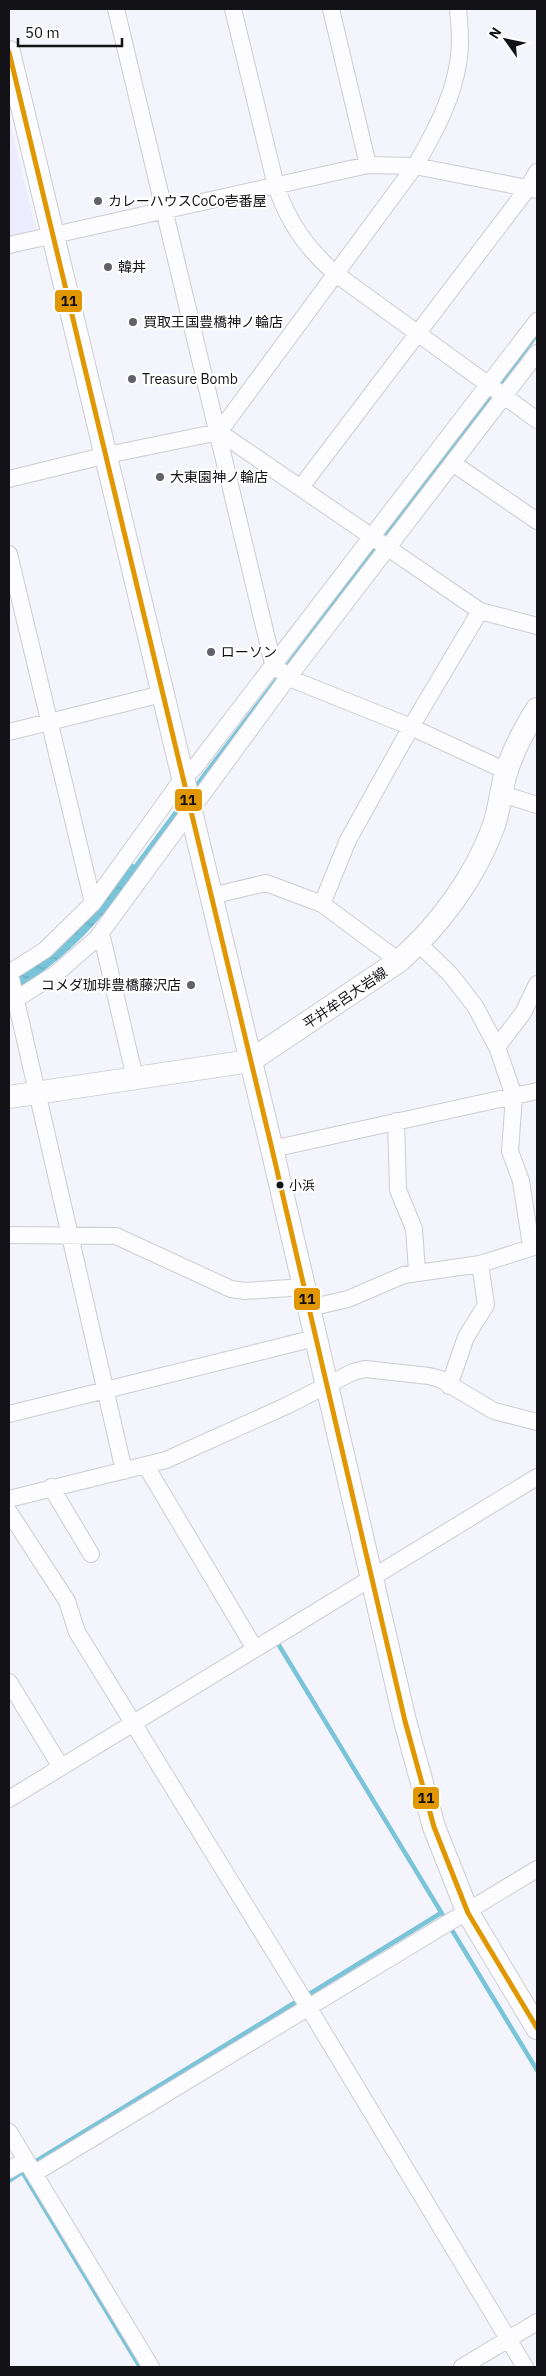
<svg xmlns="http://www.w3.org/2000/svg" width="546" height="2376" font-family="'IBM Plex Sans','Noto Sans JP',sans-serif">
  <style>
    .built { fill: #ececfe }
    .water { fill: url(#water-ripples) }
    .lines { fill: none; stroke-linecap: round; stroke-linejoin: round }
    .stream { stroke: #79c4d8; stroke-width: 4.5 }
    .street-casing { stroke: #ccccd3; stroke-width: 18 }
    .secondary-casing { stroke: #ccccd3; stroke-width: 24 }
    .street { stroke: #fdfdff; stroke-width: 16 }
    .secondary { stroke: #fdfdff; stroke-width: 22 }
    .bus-1-casing { stroke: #fff; stroke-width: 9 }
    .bus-1 { stroke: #e09702; stroke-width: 5 }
    .poi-dot { fill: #616167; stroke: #fff; stroke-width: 2 }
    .bus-dot { fill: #121217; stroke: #fff; stroke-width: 2 }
    .labels { text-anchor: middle; stroke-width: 4.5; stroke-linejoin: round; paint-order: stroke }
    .bus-label { font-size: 13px; fill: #121217; stroke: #fff; text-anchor: start }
    .poi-label { font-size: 14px; fill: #121217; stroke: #fff; text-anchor: start }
    .street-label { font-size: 14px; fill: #121217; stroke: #fff }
    .line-badge { stroke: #fff; stroke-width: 2 }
    .pale-badge-label { font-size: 14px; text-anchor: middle; font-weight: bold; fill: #111 }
  </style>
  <defs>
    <pattern id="water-ripples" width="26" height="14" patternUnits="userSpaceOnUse" patternTransform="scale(1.25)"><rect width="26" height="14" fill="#79c4d8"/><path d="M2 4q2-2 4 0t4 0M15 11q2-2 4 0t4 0" fill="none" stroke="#68a7b9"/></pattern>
  </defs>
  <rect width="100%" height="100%" fill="#f4f4fc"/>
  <path class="built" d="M 9,120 L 37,234 L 9,241 Z"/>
  <path class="water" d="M 130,862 L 139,868 C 104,917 69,957 17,989 L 9,980 Z"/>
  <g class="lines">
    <path class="stream" d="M 498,387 L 537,334
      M 193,790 L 493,394
      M 133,870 L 182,804
      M 277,1642 L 537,2070
      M 306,1996 L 441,1913
      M 33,2163 L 299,2000
      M 23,2173 L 140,2367
      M 9,2181 L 27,2169"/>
    <g class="street-casing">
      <path id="street" d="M 116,9 L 273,664 L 289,678 L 411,727 L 506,771
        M 233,9 L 276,186 C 288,222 307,249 336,274 L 537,420
        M 331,9 L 368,165
        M 9,245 L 368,165 L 415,166 L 537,190
        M 219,432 L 480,611 L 537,626
        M 454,464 L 537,521
        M 9,479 L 107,455 L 219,432 L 415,166 C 437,129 459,87 460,43 C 460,32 459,20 458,9
        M 301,487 L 528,188 L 537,172
        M 9,554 L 93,903
        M 9,732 L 162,694
        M 502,794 L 537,805
        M 211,896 L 266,883 L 322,904 L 399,961
        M 322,904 L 348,840 L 411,727 L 480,611
        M 101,933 L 135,1078
        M 419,944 L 450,974 L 475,1006 L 497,1047 L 514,1096 L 510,1151 L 521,1181 L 531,1246
        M 9,970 L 124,1471
        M 9,973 L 45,950 L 93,903 L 183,778 L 195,767 L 537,321
        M 15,1000 L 57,973 L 97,938 L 284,683 L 537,353
        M 497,1047 L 523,1013 L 537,984
        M 396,1121 L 398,1190 L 414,1229 L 417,1271
        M 272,1149 L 537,1091
        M 9,1235 L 116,1236 L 231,1289 L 245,1291 L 304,1287
        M 309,1308 L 348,1299 L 404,1275 L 480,1264 L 537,1246
        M 449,1386 L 466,1337 L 486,1305 L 480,1264
        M 9,1414 L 315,1338
        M 146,1466 L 255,1649
        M 51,1487 L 91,1554
        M 9,1499 L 166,1460 L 286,1406 L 353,1372 L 365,1369 L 429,1376 L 440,1379 L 494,1411 L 537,1422
        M 9,1512 L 67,1601 L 77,1632 L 307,2005 L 525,2367
        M 9,1682 L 61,1767
        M 9,1799 L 537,1477
        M 9,2132 L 151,2367
        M 9,2170 L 26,2160
        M 35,2173 L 537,1869
        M 462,2367 L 537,2322"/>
    </g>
    <g class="secondary-casing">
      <path id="secondary" d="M 9,52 L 272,1149 L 405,1721 L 434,1827 L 468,1913 L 537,2028
        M 9,1097 L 250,1061 L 399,961 C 439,926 476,876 494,825 C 500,807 501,787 507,770 C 514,748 525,728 537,709"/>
    </g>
    <use href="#street" class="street"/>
    <use href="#secondary" class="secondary"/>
    <g class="bus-1-casing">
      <path id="bus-1" d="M 9,52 L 272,1149 L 405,1721 L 434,1827 L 468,1913 L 537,2028"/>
    </g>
    <use href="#bus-1" class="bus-1"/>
  </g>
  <g class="poi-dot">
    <circle cx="98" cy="201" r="5"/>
    <circle cx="108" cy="267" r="5"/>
    <circle cx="133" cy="322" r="5"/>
    <circle cx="132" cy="379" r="5"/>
    <circle cx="160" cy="477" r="5"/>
    <circle cx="211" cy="652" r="5"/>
    <circle cx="191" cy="985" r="5"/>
  </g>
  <circle class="bus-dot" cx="280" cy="1185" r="4.5"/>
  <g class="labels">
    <g class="bus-label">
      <text x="289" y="1190">小浜</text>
    </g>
    <g class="poi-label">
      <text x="108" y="206">カレーハウスCoCo壱番屋</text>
      <text x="118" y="272">韓丼</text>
      <text x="143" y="327">買取王国豊橋神ノ輪店</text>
      <text x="142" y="384">Treasure Bomb</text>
      <text x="170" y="482">大東園神ノ輪店</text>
      <text x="221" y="657">ローソン</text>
      <text x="181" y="990" text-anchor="end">コメダ珈琲豊橋藤沢店</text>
    </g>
    <g class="street-label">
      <text transform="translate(345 998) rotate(-34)" y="5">平井牟呂大岩線</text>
    </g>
  </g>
  <g class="line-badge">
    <rect x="54" y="289" width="29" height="24" rx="5" fill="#e09702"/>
    <rect x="174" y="788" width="29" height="24" rx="5" fill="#e09702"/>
    <rect x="293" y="1287" width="28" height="24" rx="5" fill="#e09702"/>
    <rect x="412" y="1786" width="28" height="24" rx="5" fill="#e09702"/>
  </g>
  <g class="pale-badge-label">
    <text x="69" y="306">11</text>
    <text x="188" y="805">11</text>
    <text x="307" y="1304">11</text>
    <text x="426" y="1803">11</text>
  </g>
  <rect width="546" height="2376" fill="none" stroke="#121217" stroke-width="20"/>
  <g transform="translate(506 40) rotate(303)" stroke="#ffffff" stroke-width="4" paint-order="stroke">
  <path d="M0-4L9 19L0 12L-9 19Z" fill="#121217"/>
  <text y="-8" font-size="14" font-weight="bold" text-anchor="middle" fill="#121217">N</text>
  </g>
  <path d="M18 38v8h104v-8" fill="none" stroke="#121217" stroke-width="2.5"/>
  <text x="25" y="38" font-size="15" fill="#121217" stroke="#ffffff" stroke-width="4" paint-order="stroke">50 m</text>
</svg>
